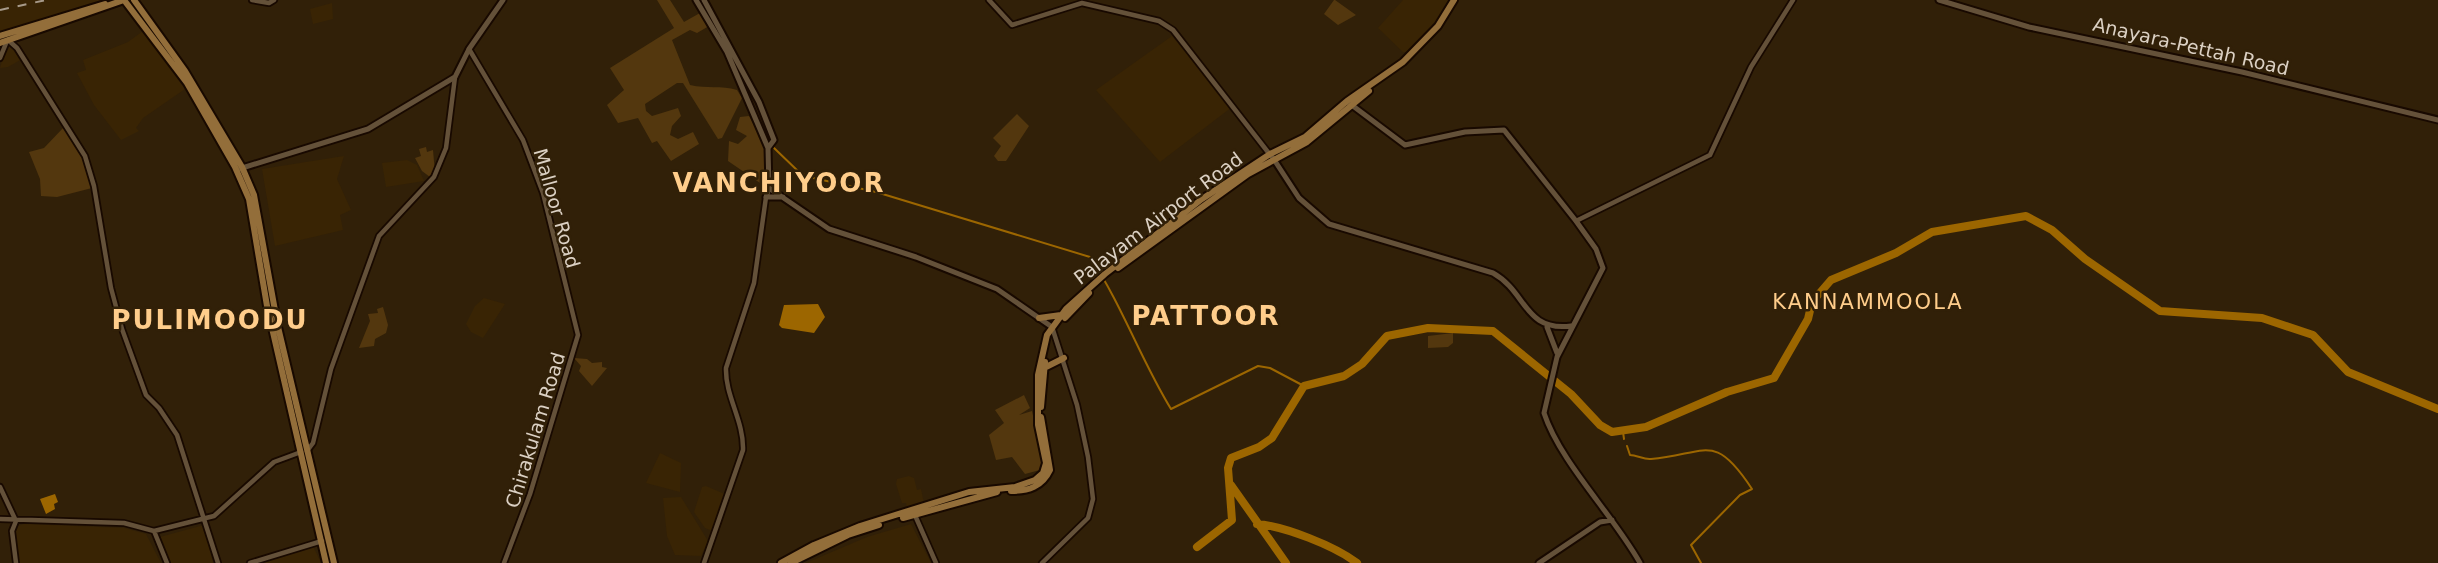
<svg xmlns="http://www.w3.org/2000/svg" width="2438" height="563" font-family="'DejaVu Sans',sans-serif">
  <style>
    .built { fill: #392404 }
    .green { fill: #53370e }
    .water { fill: #9c6600 }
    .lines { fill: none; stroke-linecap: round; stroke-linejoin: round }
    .stream { stroke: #9c6600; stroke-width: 2 }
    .river { stroke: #9c6600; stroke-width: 8 }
    .tertiary-casing { stroke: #180900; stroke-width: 8 }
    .secondary-casing { stroke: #180900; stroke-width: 9 }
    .primary-casing { stroke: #180900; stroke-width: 10 }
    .tertiary { stroke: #645139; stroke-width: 4.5 }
    .secondary { stroke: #645139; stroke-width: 5 }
    .primary { stroke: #936e3a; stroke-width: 6 }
    .rail { stroke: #a79a8a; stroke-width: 2; stroke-dasharray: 9 9; stroke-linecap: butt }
    .labels { text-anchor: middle; stroke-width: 5; stroke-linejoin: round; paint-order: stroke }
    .street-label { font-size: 19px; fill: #dbd0c3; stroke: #312008 }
    .neighbourhood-label { font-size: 21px; letter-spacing: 2px; fill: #ffcd8b; stroke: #312008 }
    .district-label { font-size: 26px; font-weight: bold; letter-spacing: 2px; fill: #ffcd8b; stroke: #312008 }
  </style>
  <rect width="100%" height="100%" fill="#312008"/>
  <path class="built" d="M 0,0 L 102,0 L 0,33 Z
    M 1403,0 L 1450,0 L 1440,21 L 1409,52 L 1403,52 L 1378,28 Z
    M 332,3 L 333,19 L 313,24 L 310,9 Z
    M 143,31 L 185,89 L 143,118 L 136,128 L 139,131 L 121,140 L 94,105 L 77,73 L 86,70 L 83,60 L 128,42 Z
    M 1172,36 L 1232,107 L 1160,162 L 1096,90 Z
    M 10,44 L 22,59 L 8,67 L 0,68 L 6,47 Z
    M 344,156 L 337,179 L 351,210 L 340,215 L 343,230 L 275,246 L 262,169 Z
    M 407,160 L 417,165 L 424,181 L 386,187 L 382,163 Z
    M 484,298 L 505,304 L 483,338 L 471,332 L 466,324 L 475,306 Z
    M 660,453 L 681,463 L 680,492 L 646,483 Z
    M 909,476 L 914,478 L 917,490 L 921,489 L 924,503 L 907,508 L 906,503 L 902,503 L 896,484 L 897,479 Z
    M 706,486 L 727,495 L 713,531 L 705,528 L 694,512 L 702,487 Z
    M 681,497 L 708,541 L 701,556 L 675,555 L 667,536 L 663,498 Z
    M 24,524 L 124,528 L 146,534 L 161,563 L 18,563 L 15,533 L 18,526 Z
    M 911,524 L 931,563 L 806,563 L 867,537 Z
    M 204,525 L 213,563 L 170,563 L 160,537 Z
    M 313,546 L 321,563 L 260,563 Z"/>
  <path class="green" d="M 657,0 L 670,0 L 684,22 L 700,13 L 709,26 L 697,33 L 690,30 L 672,40 L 690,85 C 707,89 721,85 737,90 L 742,98 L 722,138 L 718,139 L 683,83 L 677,83 L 645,104 L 646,111 L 652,116 L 678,108 L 681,116 L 672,126 L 670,135 L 678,139 L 693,132 L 699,144 L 671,161 L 657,141 L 652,143 L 638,118 L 618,123 L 607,105 L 624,90 L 610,68 L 674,28 Z
    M 1334,0 L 1335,0 L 1356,15 L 1338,25 L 1324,14 Z
    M 1017,114 L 1029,126 L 1006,161 L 998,161 L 994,156 L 1001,146 L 993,138 Z
    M 749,116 L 766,148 L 767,181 L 763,185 L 728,161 L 729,141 L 738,144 L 747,136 L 736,130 L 740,117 Z
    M 64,127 L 81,154 L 92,188 L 57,197 L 41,196 L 40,179 L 29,152 L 44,148 Z
    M 426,147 L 427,152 L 433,150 L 435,173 L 430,177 L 422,171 L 415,158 L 421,156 L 419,149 Z
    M 383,307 L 388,325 L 386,333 L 375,339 L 374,346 L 359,348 L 370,321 L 368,314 L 378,313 L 377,309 Z
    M 1453,333 L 1453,343 L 1448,347 L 1428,348 L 1428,336 Z
    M 574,358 L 587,359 L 592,363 L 602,362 L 602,367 L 607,368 L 592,386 L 579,371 L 581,366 Z
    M 1024,395 L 1030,408 L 1019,415 L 1032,411 L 1043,463 L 1040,470 L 1025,474 L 1012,457 L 996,460 L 989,435 L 1004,423 L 995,410 Z"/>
  <path class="water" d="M 818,304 L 825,317 L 814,333 L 782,328 L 779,325 L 784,305 Z
    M 55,494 L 58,502 L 54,504 L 55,509 L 46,514 L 40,499 Z"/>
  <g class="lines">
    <path class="stream" d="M 773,147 L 800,173 L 809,177 L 876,192 L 1090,257 C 1122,305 1141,360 1171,409 L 1258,366 L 1270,368 L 1304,386
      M 1623,432 L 1624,439
      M 1627,446 L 1630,455 C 1637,455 1644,460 1651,459 C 1707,454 1714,431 1752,489 L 1740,495 L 1691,545 L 1701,563"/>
    <path class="river" d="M 1231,485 L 1286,563
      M 1257,524 C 1284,526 1335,546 1357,563
      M 1197,547 L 1232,520 L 1228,468 L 1231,458 L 1259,447 L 1272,438 L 1304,386 L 1344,376 L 1362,364 L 1387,336 L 1428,328 L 1493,331 L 1571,394 L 1600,425 L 1612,432 L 1646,427 L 1727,392 L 1774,378 L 1808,319 L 1812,302 L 1831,280 L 1896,253 L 1932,232 L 2026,216 L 2052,230 L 2085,259 L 2160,311 L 2262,318 L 2313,335 L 2348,372 L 2438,409"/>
    <g class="tertiary-casing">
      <path id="tertiary" d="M 252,0 L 269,3 L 274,0
        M 989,0 L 1012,25 L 1082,3 L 1159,21 L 1173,30 L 1271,156
        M 8,40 L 17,48 L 85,156 L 94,186 L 111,288 L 122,329 L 146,395 L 159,408 L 177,435 L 218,563
        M 469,49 L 523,140 L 543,193 L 578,335 L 530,494 L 504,563
        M 0,58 L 7,41
        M 1576,221 L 1710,155 L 1751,67 L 1793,0
        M 307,451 L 313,443 L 331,369 L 379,236 L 434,177 L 446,148 L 455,77
        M 0,487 L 16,521 L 12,531 L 16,563
        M 914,513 L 936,563
        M 0,519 L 124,523 L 154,531 L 214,516 L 274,462 L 301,452
        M 154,531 L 167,563
        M 250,563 L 322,541
        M 704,563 L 743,450 C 744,421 725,396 726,368 L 754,283 L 766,197
        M 1042,563 L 1088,518 L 1093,499 L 1088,457 L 1077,405 L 1052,327"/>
    </g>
    <g class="secondary-casing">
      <path id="secondary" d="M 696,0 L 727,52 L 768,148 L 769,188 L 766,197 L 783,197
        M 704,0 L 759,102 L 774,140 L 768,148
        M 1939,0 L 2029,27 L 2242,72 L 2438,120
        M 1349,103 L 1405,145 L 1465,132 L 1504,130 L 1576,221 L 1596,249 L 1603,268 L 1557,357 L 1544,413 C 1560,462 1614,516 1640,563
        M 1273,158 L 1299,198 L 1329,224 L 1493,273 C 1527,292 1524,332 1571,326
        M 239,169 L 368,129 L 455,77 L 469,49 L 503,0
        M 769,188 L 829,229 L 916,257 L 997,289 L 1052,327
        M 1547,327 L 1557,353
        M 1539,563 L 1600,522 L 1612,520"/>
    </g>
    <g class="primary-casing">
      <path id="primary" d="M 124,0 L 187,83 L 235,167 L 249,199 L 267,306 L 326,563
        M 134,0 L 185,71 L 242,167 L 254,195 L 278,327 L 334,563
        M 0,36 L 105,4
        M 0,43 L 124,0
        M 1118,268 L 1248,174 L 1307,142 L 1369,91
        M 1039,318 L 1061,315
        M 1065,318 L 1089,293
        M 1044,368 L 1064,358
        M 1041,407 L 1045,362
        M 1011,491 C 1028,491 1042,487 1050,470 L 1041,417
        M 903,518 L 997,492
        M 781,563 L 814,545 L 860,526 L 969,492 L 1015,487 L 1035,480 L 1043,473 L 1046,463 L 1038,425 L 1038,375 L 1047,335 L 1066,309 L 1105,274 L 1202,199 L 1270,154 L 1305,137 L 1347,101 L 1403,62 L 1438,26 L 1454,0
        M 791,563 L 848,535 L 879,525"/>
    </g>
    <use href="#tertiary" class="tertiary"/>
    <use href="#secondary" class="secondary"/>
    <use href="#primary" class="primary"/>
    <path class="rail" d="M 0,10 L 46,0"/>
  </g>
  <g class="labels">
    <g class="street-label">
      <text transform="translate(2191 46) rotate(13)" y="7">Anayara-Pettah Road</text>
      <text transform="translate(557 208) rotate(74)" y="7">Malloor Road</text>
      <text transform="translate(1158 218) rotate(-37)" y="7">Palayam Airport Road</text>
      <text transform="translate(535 430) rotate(-73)" y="7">Chirakulam Road</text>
    </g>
    <g class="neighbourhood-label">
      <text x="1868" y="309">KANNAMMOOLA</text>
    </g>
    <g class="district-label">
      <text x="779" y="192">VANCHIYOOR</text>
      <text x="1206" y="325">PATTOOR</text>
      <text x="210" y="329">PULIMOODU</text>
    </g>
  </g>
</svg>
